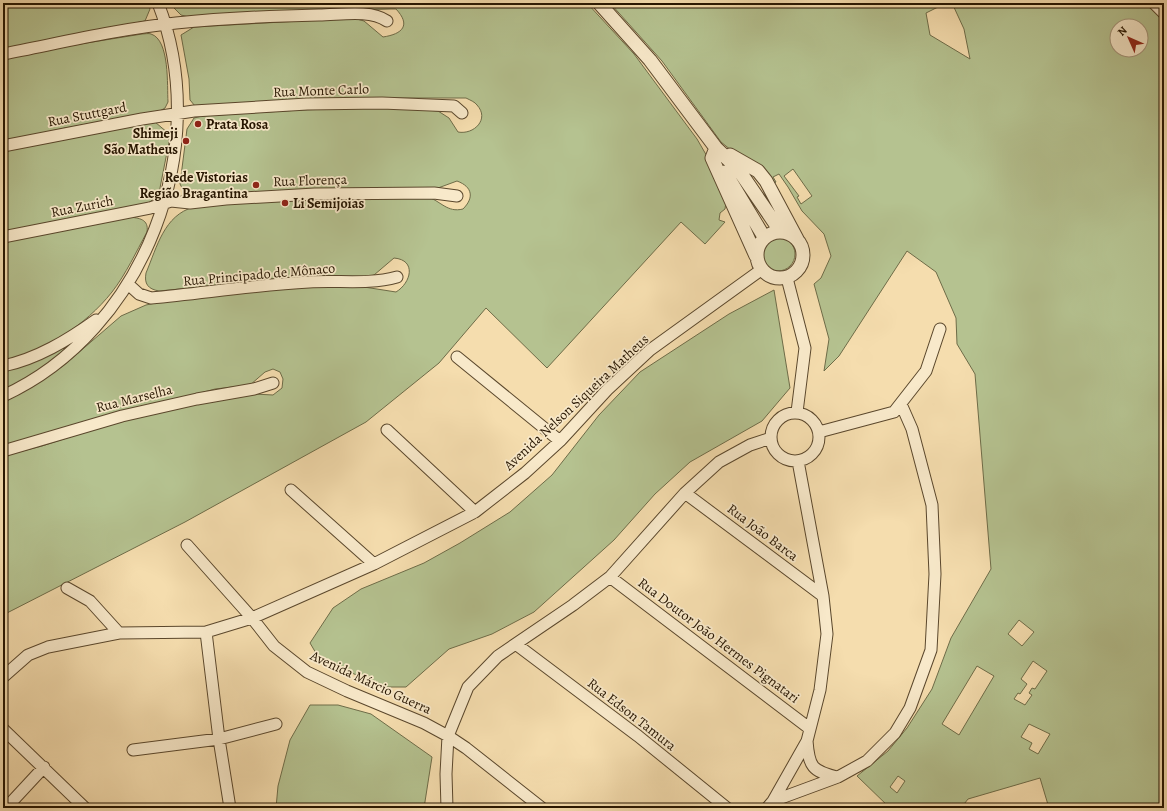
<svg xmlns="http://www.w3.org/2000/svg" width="1167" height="811" font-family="Alegreya,serif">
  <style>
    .green { fill: #b5c290; stroke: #6e6c48; fill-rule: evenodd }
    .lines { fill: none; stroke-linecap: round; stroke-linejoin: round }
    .minor-casing { stroke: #5a472c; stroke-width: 13 }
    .tertiary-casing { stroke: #5a472c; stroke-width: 15 }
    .minor { stroke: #f8e9ca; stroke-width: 11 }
    .tertiary { stroke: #f8e9ca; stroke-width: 13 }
    .poi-dot { fill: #8f2418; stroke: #f8e9ca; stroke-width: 1.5 }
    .labels { text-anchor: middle; stroke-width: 3.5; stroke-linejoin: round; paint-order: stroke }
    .street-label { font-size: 14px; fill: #261500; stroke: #f8e9ca }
    .poi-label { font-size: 14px; font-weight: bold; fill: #261500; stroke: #f8e9ca; text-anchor: start }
  </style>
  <rect width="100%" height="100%" fill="#f5ddae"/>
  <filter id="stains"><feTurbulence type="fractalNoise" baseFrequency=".005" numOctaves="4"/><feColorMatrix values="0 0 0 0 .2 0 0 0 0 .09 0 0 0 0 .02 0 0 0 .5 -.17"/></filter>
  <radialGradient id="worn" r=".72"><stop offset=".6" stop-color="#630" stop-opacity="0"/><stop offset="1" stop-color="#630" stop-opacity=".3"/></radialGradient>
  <path class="green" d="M 3,3 L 148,3 L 150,9 L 145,21 L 3,49 Z
    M 169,3 L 587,3 L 634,54 L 697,139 L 708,158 L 726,202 L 725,209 L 720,213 L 719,220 L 725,222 L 705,244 L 681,222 L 547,368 L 486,308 L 439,363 L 366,422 L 185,522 L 3,615 L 3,456 L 42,446 L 113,423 L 178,407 L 254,394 L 273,395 L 282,388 L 283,379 L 280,372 L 273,369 L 265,372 L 250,385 L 215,389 L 193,395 L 3,446 L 3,401 L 63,366 L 121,316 L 146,305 L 169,300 L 298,287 L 364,287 L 396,292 C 411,283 417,260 394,258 L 374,275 L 364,278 L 291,278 L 159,291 C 148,289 144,284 146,273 C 157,247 164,215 194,207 L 290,198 L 426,196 C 441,201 447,213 463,209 C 474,198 473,187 457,181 L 438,188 L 201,196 C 190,196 185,195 180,184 L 187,129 L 194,118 L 202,116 L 300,110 L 391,107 L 438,111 L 449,118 L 458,132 C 474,135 490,119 477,105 C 475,102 470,100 466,98 L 388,98 L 195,106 L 190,100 L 189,79 L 181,35 L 194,27 L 353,18 L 364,21 L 383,37 C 403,34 411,25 396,9 L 391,9 L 284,12 L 197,19 L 181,15 Z
    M 610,3 L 940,3 L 940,6 L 926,13 L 930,35 L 970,59 L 964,29 L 952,3 L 1164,3 L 1164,808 L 1049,808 L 1040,778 L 968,799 L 961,808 L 890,808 L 857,776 L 888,751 L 907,728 L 932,689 L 951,638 L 991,569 L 975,374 L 957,344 L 956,318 L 936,272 L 907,251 L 839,356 L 824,371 L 829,339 L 814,284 L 821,278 L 831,256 L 824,234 L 802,211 L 788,187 L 779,174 L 773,177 L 776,182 L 773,184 L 721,142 L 662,61 ZM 1117,26 L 1141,26 L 1141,50 L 1117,50 ZM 793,169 L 812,196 L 801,204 L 797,197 L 799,196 L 784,176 ZM 1019,620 L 1034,632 L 1022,646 L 1008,634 ZM 1033,661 L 1047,671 L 1035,689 L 1032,688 L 1029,693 L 1032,695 L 1025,705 L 1014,699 L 1018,693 L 1020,694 L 1027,684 L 1021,679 ZM 977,666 L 994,676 L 959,735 L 942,724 ZM 1029,724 L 1050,734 L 1038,754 L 1029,749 L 1032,743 L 1021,737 ZM 898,776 L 905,781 L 897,793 L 890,787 Z
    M 142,34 C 144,34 149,33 151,34 C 170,40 167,86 168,102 L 165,108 L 158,112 L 65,128 L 3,142 L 3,59 L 43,50 Z
    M 155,122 L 168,133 L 169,142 L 159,193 L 149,203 L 3,233 L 3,151 L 144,123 Z
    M 129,217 C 139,218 149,219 147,232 C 136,252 126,274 112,292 C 85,326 45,351 3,361 L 3,242 Z
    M761 254a17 17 0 1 1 34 0a17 17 0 1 1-34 0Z
    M 774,290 L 790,388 L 762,421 L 690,462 L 655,494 L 614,540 L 534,612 L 492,634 L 449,649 L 406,687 L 386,687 L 320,660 L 310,643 L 333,608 L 361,589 L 424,563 L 460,543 L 510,512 L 552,475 L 599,415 L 640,372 L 729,314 Z
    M 81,335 L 46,366 L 3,393 L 3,372 L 41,359 Z
    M 310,705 L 338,705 L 371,714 L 432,757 L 424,808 L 276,808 L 278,786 L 290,740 Z"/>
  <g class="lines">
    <g class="minor-casing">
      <path id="minor" d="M 3,54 C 60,43 118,29 176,23 C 223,18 272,16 319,15 C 340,15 369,9 387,21
        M 3,146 L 142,119 L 194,111 L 307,104 L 382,103 L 454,106 L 462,113
        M 3,237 L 150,208 L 171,201 L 190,203 L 226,199 L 315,194 L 434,193 L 457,196
        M 787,278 L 805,348 L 797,412
        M 128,284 L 139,294 L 151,298 C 204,293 256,285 309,282 C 339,280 368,285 397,277
        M 457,357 L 560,441
        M 3,366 C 37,359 68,340 96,320
        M 3,396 C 145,331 214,147 158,3
        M771 437a24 24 0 1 1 48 0a24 24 0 1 1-48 0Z
        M 387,430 L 475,512
        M 819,432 L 894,412 L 926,371 L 940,329
        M 3,451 L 122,416 L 197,399 L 254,389 L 273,383
        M 291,490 L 374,564
        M 685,493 L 823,596
        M 187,545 L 252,618 L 274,646 L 307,672 L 347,691 L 424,723 L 448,736 L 466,748 L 542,808
        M 610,577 L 809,728
        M 67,588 L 90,601 L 119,633
        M 206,632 L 219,739 L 230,808
        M 517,645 L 638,736 L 727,808
        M 3,677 L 28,655 L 48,647 L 119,633 L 206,632 L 252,618 L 374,564 L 475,512 L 525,473 L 560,441 L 607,390 L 650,350 L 761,270
        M 3,729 L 85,808
        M 807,741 C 809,767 812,771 837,777
        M 133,750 L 219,739 L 276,724
        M 773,801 L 838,777 L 867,761 L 895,733 L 910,708 L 931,650 L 935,574 L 932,505 L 912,429 L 901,404
        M 6,808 L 44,767
        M 447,808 L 446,774 L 448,736 L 468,687 L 498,656 L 573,605 L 610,577 L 685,493 L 719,462 L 750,445 L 771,438
        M 767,808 L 773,801 L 807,741 L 820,690 L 827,634 L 823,596 L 798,461"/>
    </g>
    <g class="tertiary-casing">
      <path id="tertiary" d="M 599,3 L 650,60 L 716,148 L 738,169 L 781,232
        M 1155,3 L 1164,12
        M 716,148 L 712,158 L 756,256
        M 730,155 L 758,171 L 766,181 L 797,239
        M 725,172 L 764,237
        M757 255a23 23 0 1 1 46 0a23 23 0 1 1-46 0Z"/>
    </g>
    <use href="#minor" class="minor"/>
    <use href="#tertiary" class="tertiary"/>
  </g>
  <g class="poi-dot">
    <circle cx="198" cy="124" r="4"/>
    <circle cx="186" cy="141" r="4"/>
    <circle cx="256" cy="185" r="4"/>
    <circle cx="285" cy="203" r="4"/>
  </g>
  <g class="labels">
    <g class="street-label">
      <text transform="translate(321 90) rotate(-2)" y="5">Rua Monte Carlo</text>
      <text transform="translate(87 114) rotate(-11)" y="5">Rua Stuttgard</text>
      <text transform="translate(310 180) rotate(-2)" y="5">Rua Florença</text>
      <text transform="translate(82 206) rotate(-11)" y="5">Rua Zurich</text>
      <text transform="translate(259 274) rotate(-5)" y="5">Rua Principado de Mônaco</text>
      <text transform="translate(134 398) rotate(-14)" y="5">Rua Marselha</text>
      <text transform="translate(576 402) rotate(-43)" y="5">Avenida Nelson Siqueira Matheus</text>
      <text transform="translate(763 532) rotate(37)" y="5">Rua João Barca</text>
      <text transform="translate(719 640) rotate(37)" y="5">Rua Doutor João Hermes Pignatari</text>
      <text transform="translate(371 682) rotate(25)" y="5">Avenida Márcio Guerra</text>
      <text transform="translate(632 714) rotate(38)" y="5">Rua Edson Tamura</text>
    </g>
    <g class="poi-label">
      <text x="206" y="129">Prata Rosa</text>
      <text x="178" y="138" text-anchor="end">Shimeji<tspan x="178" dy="16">São Matheus</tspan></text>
      <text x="248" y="182" text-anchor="end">Rede Vistorias<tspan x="248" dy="16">Região Bragantina</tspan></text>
      <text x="293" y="208">Li Semijoias</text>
    </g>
  </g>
  <rect width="1167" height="811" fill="none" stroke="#f5ddae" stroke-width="16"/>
  <rect x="4" y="4" width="1159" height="803" fill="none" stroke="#261500" stroke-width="2"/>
  <rect x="8" y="8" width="1151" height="795" fill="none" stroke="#261500"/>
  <g transform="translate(1129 38) rotate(315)"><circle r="19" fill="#f8e9ca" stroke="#a49479"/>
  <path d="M0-3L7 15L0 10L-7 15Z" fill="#8f2418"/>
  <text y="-6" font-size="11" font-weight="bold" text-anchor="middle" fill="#261500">N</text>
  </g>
  <rect width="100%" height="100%" filter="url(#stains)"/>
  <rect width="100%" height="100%" fill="url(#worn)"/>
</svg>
